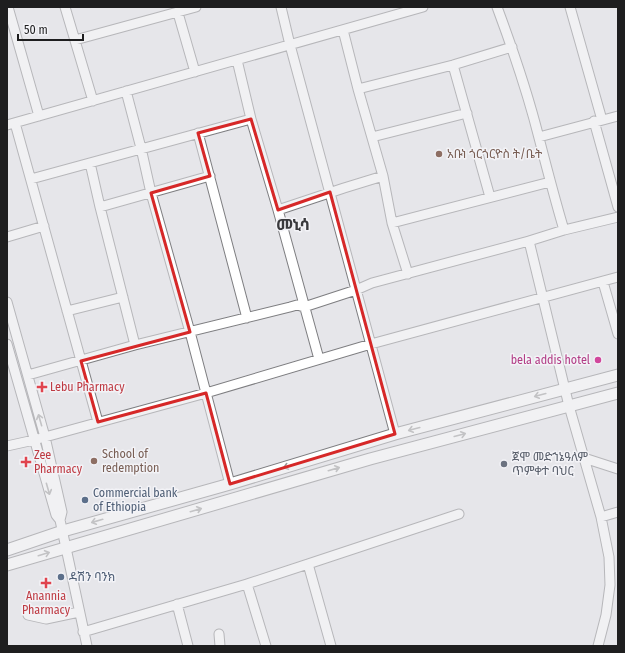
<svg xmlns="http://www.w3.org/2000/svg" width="625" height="653" font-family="'Fira Sans Condensed','Noto Sans Ethiopic',sans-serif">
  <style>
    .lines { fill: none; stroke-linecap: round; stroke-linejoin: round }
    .minor-casing { stroke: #7e7e81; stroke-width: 11 }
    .major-casing { stroke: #7e7e81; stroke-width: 13 }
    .minor { stroke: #fff; stroke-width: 9 }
    .major { stroke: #fff; stroke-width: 11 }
    .oneway { stroke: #9a9a9a }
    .marked { fill: none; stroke: #d62828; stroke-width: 3; stroke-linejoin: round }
    .education-dot { fill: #8d6e63; stroke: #f3f3f7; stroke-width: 1.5 }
    .hotel-dot { fill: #d1479c; stroke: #f3f3f7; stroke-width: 1.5 }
    .health-dot { fill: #e0444e; stroke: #f3f3f7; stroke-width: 1.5 }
    .worship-dot { fill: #6b7280; stroke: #f3f3f7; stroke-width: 1.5 }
    .service-dot { fill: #5c6f8a; stroke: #f3f3f7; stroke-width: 1.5 }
    .labels { text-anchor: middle; stroke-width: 3; stroke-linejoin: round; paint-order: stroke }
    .education-label { font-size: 12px; fill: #785e54; stroke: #f3f3f7; text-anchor: start }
    .hotel-label { font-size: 12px; fill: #b23c85; stroke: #f3f3f7; text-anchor: end }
    .health-label { font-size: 12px; fill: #be3a42; stroke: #f3f3f7; text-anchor: start }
    .worship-label { font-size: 12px; fill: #5b616d; stroke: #f3f3f7; text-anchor: start }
    .service-label { font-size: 12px; fill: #4e5e75; stroke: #f3f3f7; text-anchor: start }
    .district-label { font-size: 16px; font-weight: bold; fill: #3a3a3d; stroke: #f3f3f7 }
  </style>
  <rect width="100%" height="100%" fill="#e6e6ea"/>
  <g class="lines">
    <g class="minor-casing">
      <path id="minor" d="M 8,7 L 39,116
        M 65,7 L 93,101
        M 281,7 L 290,45 L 395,434
        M 497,7 C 513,50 528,94 539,138 C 547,169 555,200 564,230 L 529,241 L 569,406 L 601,517 L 609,557 L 610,585 L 606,615 L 598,646
        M 570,7 L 602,120
        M 178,13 L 195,72
        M 343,30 L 358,89 L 383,176 L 392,223 L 408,274
        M 75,40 L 196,7
        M 237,60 L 251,119 L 278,210 L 344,188 L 383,176
        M 453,65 L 490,197
        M 358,89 L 453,65 L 512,47
        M 126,91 L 141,148 L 151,193 L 190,332 L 230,484
        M 594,121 L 618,207
        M 15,123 L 98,422
        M 7,125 L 423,7
        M 198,133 L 247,318
        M 372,137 L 467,113
        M 539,137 L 618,116
        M 90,163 L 100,207 L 135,345
        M 31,179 L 251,119
        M 100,207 L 210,176
        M 278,210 L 319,359
        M 392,223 L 550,182
        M 564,230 L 618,217
        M 7,237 L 44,226
        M 603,282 L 618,334
        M 7,302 L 45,437 L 62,512 L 60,520
        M 67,311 L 123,297
        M 7,344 L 56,515 L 60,520 L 87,646
        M 28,375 L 135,345 L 290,307 L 297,305 L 304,307 L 356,290 L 372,283 L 529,241
        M 7,446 L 34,440 L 206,393 L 371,344 L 618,277
        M 584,458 L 618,469
        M 601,517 L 618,512
        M 308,564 L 459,514
        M 177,604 L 188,646
        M 28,615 L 46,619 L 79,612
        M 83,632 L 247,584
        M 219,634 L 220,646
        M 266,646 L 247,584 L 308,564 L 331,646"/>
    </g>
    <g class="major-casing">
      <path id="major" d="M 7,550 L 63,531 L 230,484 L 395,434 L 618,375
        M 7,565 L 370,459 L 618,393"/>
    </g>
    <use href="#minor" class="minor"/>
    <use href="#major" class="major"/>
  </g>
  <defs><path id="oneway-shaft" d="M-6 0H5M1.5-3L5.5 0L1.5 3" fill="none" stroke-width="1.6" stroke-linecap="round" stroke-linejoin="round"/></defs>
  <g class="oneway">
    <use href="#oneway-shaft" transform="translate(540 395) rotate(165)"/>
    <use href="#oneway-shaft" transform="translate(40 420) rotate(-106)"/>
    <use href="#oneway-shaft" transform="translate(414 429) rotate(165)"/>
    <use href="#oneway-shaft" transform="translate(460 435) rotate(-15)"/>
    <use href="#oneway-shaft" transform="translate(289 466) rotate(163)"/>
    <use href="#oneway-shaft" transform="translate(334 469) rotate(-16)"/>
    <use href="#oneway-shaft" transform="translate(48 489) rotate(74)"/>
    <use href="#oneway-shaft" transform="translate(196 510) rotate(-16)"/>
    <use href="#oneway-shaft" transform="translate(97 521) rotate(164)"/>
    <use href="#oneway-shaft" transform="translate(44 554) rotate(-17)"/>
  </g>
  <path d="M0 0H625V653H0ZM 251,119 L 278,210 L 330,192 L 395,434 L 230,484 L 206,393 L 98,422 L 81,361 L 190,332 L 151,193 L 210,176 L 198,133 Z" fill="#e6e6ea" fill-opacity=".55" fill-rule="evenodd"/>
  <path class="marked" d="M 251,119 L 278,210 L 330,192 L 395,434 L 230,484 L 206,393 L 98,422 L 81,361 L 190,332 L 151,193 L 210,176 L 198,133 Z"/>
  <g class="education-dot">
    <circle cx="439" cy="154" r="4"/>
    <circle cx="94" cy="461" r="4"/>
  </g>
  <circle class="hotel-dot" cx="598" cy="360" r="4"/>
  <g class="health-dot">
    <path d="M40 381h4v4h4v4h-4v4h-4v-4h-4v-4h4z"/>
    <path d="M24 456h4v4h4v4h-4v4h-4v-4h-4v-4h4z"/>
    <path d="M44 577h4v4h4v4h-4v4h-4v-4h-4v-4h4z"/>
  </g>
  <circle class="worship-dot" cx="504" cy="464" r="4"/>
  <g class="service-dot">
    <circle cx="85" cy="500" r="4"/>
    <circle cx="61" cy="577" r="4"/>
  </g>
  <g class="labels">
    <g class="education-label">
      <text x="447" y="158">አቡነ ጎርጎርዮስ ት/ቤት</text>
      <text x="102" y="458">School of<tspan x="102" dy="14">redemption</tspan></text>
    </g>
    <g class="hotel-label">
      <text x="590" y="364">bela addis hotel</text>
    </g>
    <g class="health-label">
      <text x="50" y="391">Lebu Pharmacy</text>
      <text x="34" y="459">Zee<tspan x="34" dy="14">Pharmacy</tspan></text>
      <text x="46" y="600" text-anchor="middle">Anannia<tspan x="46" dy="14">Pharmacy</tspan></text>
    </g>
    <g class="worship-label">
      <text x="512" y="461">ጀሞ መድኀኔዓለም<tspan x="512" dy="14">ጥምቀተ ባህር</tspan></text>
    </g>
    <g class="service-label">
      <text x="93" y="497">Commercial bank<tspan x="93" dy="14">of Ethiopia</tspan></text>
      <text x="69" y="581">ዳሽን ባንክ</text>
    </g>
    <g class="district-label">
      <text x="293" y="230">መኒሳ</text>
    </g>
  </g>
  <rect width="625" height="653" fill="none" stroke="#1e1e1f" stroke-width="16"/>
  <path d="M18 34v6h65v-6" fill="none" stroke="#1e1e1f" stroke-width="2"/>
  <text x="24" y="34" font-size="12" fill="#1e1e1f" stroke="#f3f3f7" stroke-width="3" paint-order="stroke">50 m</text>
</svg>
